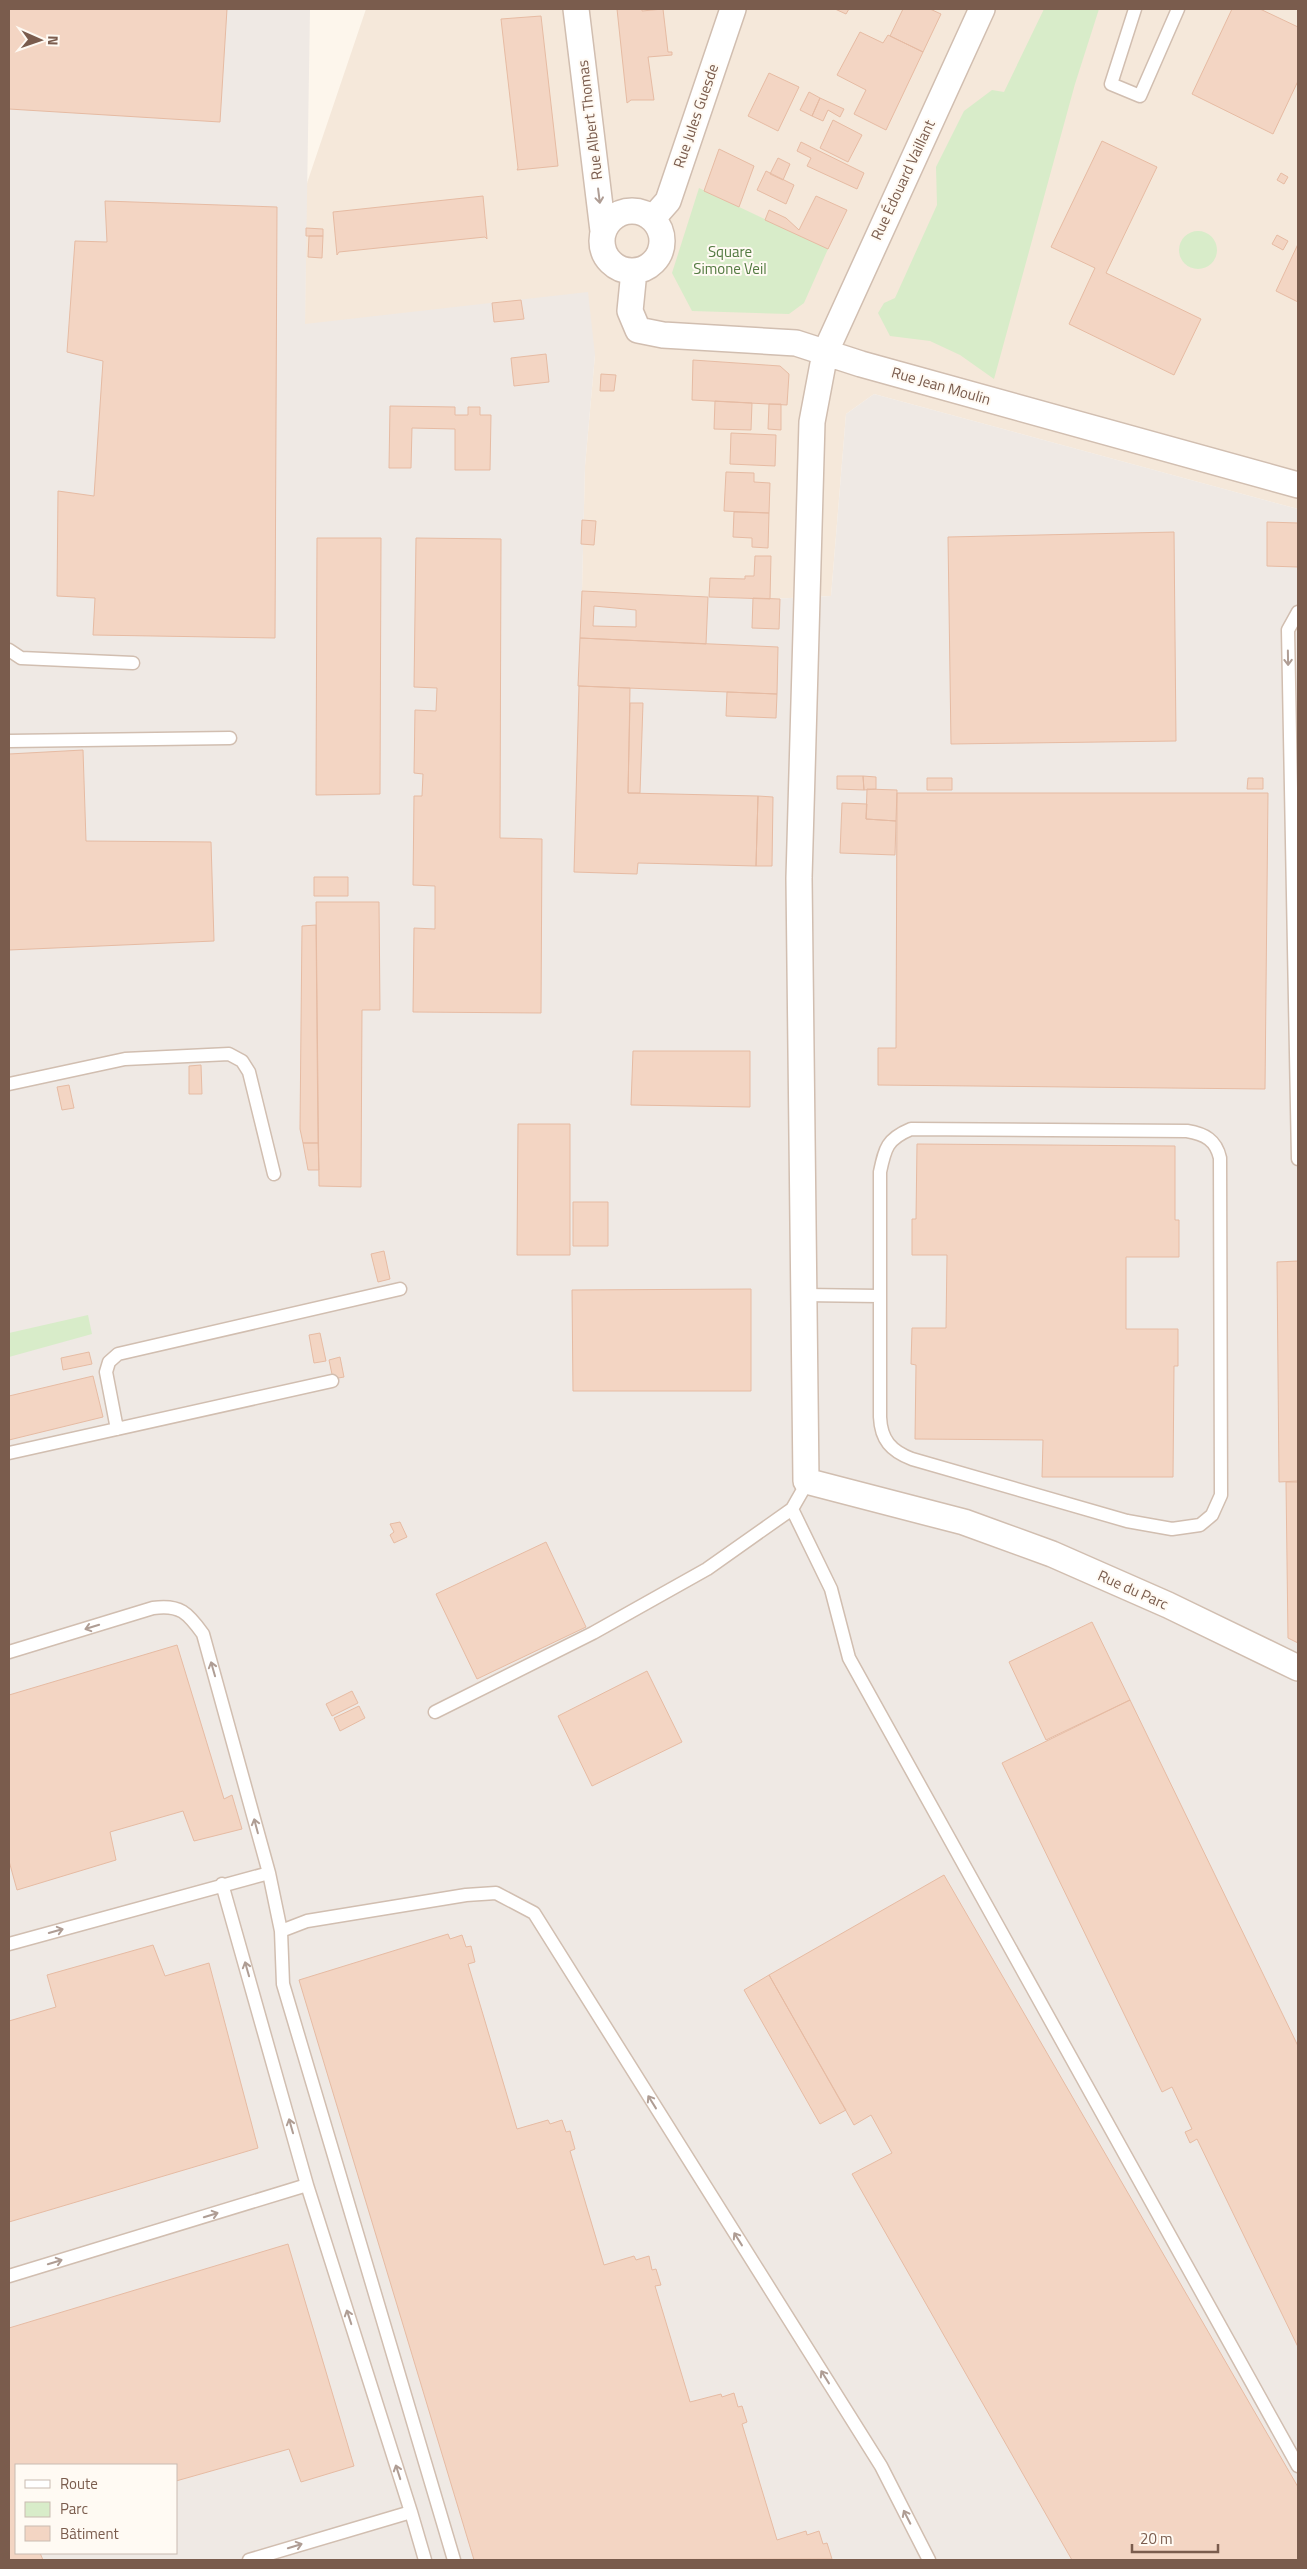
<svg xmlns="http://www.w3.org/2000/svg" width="1307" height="2569" font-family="'Titillium Web',sans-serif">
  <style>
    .residential { fill: #f5e8da }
    .industrial { fill: #efe9e4; fill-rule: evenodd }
    .green { fill: #d8ecc9 }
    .building { fill: #f3d5c3; stroke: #e6bba3; fill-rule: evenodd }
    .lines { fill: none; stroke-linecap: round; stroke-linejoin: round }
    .lane-casing { stroke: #d1beb0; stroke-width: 15 }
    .street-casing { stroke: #d1beb0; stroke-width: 28 }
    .lane { stroke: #fff; stroke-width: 12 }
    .street { stroke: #fff; stroke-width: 25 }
    .oneway { stroke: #af9d94 }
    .labels { text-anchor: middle; stroke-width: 4; stroke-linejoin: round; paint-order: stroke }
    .street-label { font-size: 15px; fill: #7a5c4d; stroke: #fffaf3 }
    .park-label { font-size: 15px; fill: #537a41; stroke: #fffaf3 }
  </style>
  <rect width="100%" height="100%" fill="#fdf6ec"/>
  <path class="residential" d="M 366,9 L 1298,9 L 1298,509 L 874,394 L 846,414 L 831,596 L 770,599 L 582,591 L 585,466 L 595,355 L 305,325 L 306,186 Z"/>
  <path class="industrial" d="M 9,9 L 310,9 L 305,324 L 588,292 L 595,355 L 585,466 L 582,591 L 770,599 L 831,596 L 846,414 L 874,394 L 1298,509 L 1298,2560 L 9,2560 ZM 16,2465 L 176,2465 L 176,2553 L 16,2553 Z"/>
  <path class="green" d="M 1044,9 L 1099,9 L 1075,84 L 994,379 L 960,355 L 930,341 L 890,336 L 878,313 L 884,303 L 895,298 L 937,205 L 936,167 L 964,111 L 992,90 L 1004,92 Z
    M 699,188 L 828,249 L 804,303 L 789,314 L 692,311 L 672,273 Z
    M1179 250a19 19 0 1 1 38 0a19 19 0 1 1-38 0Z
    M 88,1315 L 92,1334 L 9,1357 L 9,1333 Z"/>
  <path class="building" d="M 9,9 L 227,9 L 220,122 L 9,109 Z
    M 617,9 L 642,9 L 642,11 L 663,9 L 668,52 L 672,52 L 672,55 L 648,57 L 654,100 L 631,100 L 627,103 Z
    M 835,9 L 849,9 L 846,14 Z
    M 903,9 L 930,9 L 941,14 L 923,52 L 890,36 Z
    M 1232,9 L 1260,9 L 1298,27 L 1298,81 L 1273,134 L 1192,94 Z
    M 541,16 L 558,166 L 517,170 L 518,168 L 501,19 Z
    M 860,32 L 883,43 L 888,35 L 923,52 L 886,130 L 854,114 L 866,90 L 837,75 Z
    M 769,73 L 799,87 L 778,131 L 748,116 Z
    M 809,92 L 820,98 L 812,116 L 800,110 Z
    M 820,98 L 844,109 L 840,117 L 828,110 L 823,121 L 812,116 Z
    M 833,120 L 862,135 L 848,162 L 820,148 Z
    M 1102,141 L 1157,167 L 1106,273 L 1201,319 L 1174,375 L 1069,324 L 1095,268 L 1051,247 Z
    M 801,142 L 864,173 L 857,189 L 807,166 L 811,158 L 797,151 Z
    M 719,149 L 754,166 L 739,207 L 704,191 Z
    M 778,158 L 790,164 L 783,180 L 770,174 Z
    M 766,171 L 794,185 L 786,204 L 757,190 Z
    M 1281,173 L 1288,177 L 1284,184 L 1277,180 Z
    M 483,196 L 487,239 L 485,237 L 339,252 L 337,255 L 333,212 Z
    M 816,196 L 847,210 L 828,249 L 765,220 L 769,210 L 786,218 L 799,230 Z
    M 105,201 L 277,207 L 275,638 L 93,635 L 95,598 L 57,596 L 58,491 L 94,496 L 103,361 L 67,352 L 75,241 L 107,242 Z
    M 306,228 L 323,229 L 323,236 L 306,236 Z
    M 1277,235 L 1288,241 L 1283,250 L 1272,244 Z
    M 309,236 L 323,236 L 322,258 L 308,257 Z
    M 1298,244 L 1298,302 L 1276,291 Z
    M 521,300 L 524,319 L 494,322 L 492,303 Z
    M 546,354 L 549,382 L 514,386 L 511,358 Z
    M 693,360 L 780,366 L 789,374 L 787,405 L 692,400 Z
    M 601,374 L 616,375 L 614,391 L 600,391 Z
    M 715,401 L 752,403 L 751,430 L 714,429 Z
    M 769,404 L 781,404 L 781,430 L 768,429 Z
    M 390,406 L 455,407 L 455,415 L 468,415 L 468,407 L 480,407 L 480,415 L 491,415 L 490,470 L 455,470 L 455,429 L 412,428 L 411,468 L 389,468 Z
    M 731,433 L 776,435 L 775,466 L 730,464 Z
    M 726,472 L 754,473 L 754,482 L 770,483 L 769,513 L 724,511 Z
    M 734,512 L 769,513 L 768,548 L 752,547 L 752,538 L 733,537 Z
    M 582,520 L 596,521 L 594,545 L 581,544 Z
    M 1267,522 L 1298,523 L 1298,567 L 1267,566 Z
    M 1174,532 L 1176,741 L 951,744 L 948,537 Z
    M 317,538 L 381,538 L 380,794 L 316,795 Z
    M 416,538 L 501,539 L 500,838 L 542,839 L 541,1013 L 413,1012 L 414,928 L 435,929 L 435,886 L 413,885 L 414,796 L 422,796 L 423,774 L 414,773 L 415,710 L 436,711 L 437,688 L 414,687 Z
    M 755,556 L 771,556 L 770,599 L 709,597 L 710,578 L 745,579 L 745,576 L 754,576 Z
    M 582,591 L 708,597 L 706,644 L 580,638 ZM 594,606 L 636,610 L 636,627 L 593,626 Z
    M 753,598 L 780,599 L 779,629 L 752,628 Z
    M 580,638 L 778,647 L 777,694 L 578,686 Z
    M 579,686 L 630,688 L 628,793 L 758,796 L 756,866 L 638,863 L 637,874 L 574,872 Z
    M 727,692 L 777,694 L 776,718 L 726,716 Z
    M 630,703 L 643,703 L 640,793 L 628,793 Z
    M 83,750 L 86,841 L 211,842 L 214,941 L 9,950 L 9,754 Z
    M 837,776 L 863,776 L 864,790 L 837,789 Z
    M 863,776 L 876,777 L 876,789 L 864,790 Z
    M 927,778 L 952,778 L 952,790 L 927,790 Z
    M 1248,778 L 1263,778 L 1263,789 L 1247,789 Z
    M 867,789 L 897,790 L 896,821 L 866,819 Z
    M 897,793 L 1268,793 L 1265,1089 L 878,1085 L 878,1048 L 896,1048 Z
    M 758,796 L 773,797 L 772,866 L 756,866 Z
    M 842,803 L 867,804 L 866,819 L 896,821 L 895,855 L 840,853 Z
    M 314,877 L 348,877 L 348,896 L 314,896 Z
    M 316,902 L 379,902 L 380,1010 L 362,1010 L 361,1187 L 319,1186 Z
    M 316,925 L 318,1143 L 303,1143 L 300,1129 L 302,926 Z
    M 633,1051 L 750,1051 L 750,1107 L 631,1105 Z
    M 201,1065 L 202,1094 L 189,1094 L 189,1066 Z
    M 69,1085 L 74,1108 L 62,1110 L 57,1087 Z
    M 518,1124 L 570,1124 L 570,1255 L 517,1255 Z
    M 303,1143 L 318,1143 L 319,1170 L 308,1170 Z
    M 917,1144 L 1175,1146 L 1175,1220 L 1179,1220 L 1179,1257 L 1126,1257 L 1126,1329 L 1178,1329 L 1178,1366 L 1174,1366 L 1173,1477 L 1042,1477 L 1043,1440 L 915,1439 L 916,1365 L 911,1364 L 912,1328 L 946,1328 L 947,1255 L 912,1255 L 912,1219 L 916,1219 Z
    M 573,1202 L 608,1202 L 608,1246 L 573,1246 Z
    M 384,1251 L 390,1279 L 378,1282 L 371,1254 Z
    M 1298,1261 L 1298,1481 L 1279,1482 L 1277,1262 Z
    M 751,1289 L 751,1391 L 573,1391 L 572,1290 Z
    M 320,1333 L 326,1361 L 314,1363 L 309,1335 Z
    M 89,1352 L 92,1364 L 63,1370 L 61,1358 Z
    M 340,1357 L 344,1377 L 333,1379 L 329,1360 Z
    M 93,1376 L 103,1417 L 9,1440 L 9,1396 Z
    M 1286,1482 L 1298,1482 L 1298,1643 L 1288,1638 Z
    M 400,1522 L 407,1537 L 394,1543 L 390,1535 L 394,1532 L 390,1524 Z
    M 546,1542 L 586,1627 L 477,1679 L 436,1594 Z
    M 1092,1622 L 1130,1700 L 1046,1740 L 1009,1662 Z
    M 177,1645 L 224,1799 L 232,1795 L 242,1829 L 194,1841 L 183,1811 L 110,1832 L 116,1860 L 17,1890 L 9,1861 L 9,1695 Z
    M 647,1671 L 682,1742 L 592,1786 L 558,1716 Z
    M 352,1691 L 358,1703 L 332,1716 L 326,1704 Z
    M 1130,1700 L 1298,2046 L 1298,2347 L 1197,2139 L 1190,2143 L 1185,2132 L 1192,2129 L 1172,2087 L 1162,2092 L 1002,1763 Z
    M 359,1706 L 365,1718 L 340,1731 L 334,1718 Z
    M 944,1875 L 1298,2487 L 1298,2560 L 1072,2560 L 852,2174 L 892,2153 L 871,2115 L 854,2125 L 769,1975 Z
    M 448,1934 L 450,1939 L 462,1935 L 466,1947 L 471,1946 L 475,1962 L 468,1964 L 517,2129 L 548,2120 L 550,2124 L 562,2120 L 566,2132 L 570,2131 L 575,2149 L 570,2151 L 604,2265 L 634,2256 L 636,2260 L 649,2256 L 652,2270 L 656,2269 L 661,2285 L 655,2286 L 690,2402 L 721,2394 L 722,2397 L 734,2393 L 738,2407 L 742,2406 L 747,2422 L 742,2424 L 777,2540 L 806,2531 L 807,2535 L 819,2531 L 823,2544 L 827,2543 L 832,2559 L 474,2560 L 299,1980 Z
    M 153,1945 L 165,1976 L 209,1963 L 258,2148 L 9,2222 L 9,2021 L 56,2007 L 47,1975 Z
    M 769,1975 L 846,2110 L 820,2124 L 744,1990 Z
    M 288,2244 L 354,2466 L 301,2482 L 289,2449 L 176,2481 L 176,2465 L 16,2465 L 16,2553 L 40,2553 L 43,2560 L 9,2560 L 9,2328 Z"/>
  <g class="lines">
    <g class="lane-casing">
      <path id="lane" d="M 1135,9 L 1111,84 L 1140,96 L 1178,9
        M 1298,612 L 1288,630 L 1298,1159
        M 9,650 L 21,658 L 133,663
        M 9,741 L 230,738
        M 9,1084 L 125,1059 L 229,1054 L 242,1061 L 249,1072 L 274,1174
        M 911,1129 L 1187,1131 C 1205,1134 1216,1140 1220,1158 L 1221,1495 L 1212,1515 L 1200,1525 L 1172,1529 L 1127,1521 L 912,1459 C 891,1451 881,1440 880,1417 L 880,1172 C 885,1148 887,1139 911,1129 Z
        M 804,1295 L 879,1296
        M 117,1429 L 106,1372 L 109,1362 L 118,1354 L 400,1289
        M 9,1453 L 332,1381
        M 808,1481 L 792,1509 L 831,1589 L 849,1658 L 1298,2466
        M 9,1652 L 153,1608 C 180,1604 188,1613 203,1634 L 269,1873 L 281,1931
        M 435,1712 L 593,1633 L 707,1569 L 792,1509
        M 9,1944 L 269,1873
        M 9,2276 L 307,2185 L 222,1884
        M 411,2512 L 425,2560
        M 249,2560 L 411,2512 L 307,2185
        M 454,2560 L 283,1984 L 281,1931 L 307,1921 L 466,1895 L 496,1893 L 534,1913 L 881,2466 L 929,2560"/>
    </g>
    <g class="street-casing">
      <path id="street" d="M 576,9 L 603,231
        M 982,9 L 825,353 L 812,422 L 799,878 L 806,1481 L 964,1522 L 1052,1554 L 1168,1605 L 1298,1668
        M602 241a30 30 0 1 1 60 0a30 30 0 1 1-60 0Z
        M 653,218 L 668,201 L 733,9
        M 634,271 L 630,311 L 638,330 L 663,335 L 796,343 L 861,364 L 1298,485"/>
    </g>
    <use href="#lane" class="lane"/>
    <use href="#street" class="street"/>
  </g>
  <defs><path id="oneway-shaft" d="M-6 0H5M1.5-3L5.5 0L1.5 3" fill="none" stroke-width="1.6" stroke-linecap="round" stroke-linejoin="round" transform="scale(1.25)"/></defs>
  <g class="oneway">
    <use href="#oneway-shaft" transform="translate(599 196) rotate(83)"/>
    <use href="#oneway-shaft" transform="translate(1288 658) rotate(89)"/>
    <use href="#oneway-shaft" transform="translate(92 1627) rotate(163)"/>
    <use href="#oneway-shaft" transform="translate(213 1669) rotate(-106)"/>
    <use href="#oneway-shaft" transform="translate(256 1826) rotate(-105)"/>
    <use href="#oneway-shaft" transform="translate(56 1931) rotate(-16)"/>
    <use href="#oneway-shaft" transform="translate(247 1969) rotate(-106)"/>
    <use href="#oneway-shaft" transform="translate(652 2102) rotate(-122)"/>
    <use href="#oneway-shaft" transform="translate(291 2126) rotate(-106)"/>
    <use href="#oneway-shaft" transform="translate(211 2215) rotate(-17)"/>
    <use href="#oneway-shaft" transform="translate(738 2239) rotate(-122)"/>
    <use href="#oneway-shaft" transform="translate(55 2262) rotate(-17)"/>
    <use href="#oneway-shaft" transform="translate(349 2317) rotate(-108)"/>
    <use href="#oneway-shaft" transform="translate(825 2377) rotate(-122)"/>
    <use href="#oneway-shaft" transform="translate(398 2472) rotate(-108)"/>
    <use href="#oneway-shaft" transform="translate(907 2517) rotate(-117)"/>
    <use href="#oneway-shaft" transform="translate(295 2546) rotate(-17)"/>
  </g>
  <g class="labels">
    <g class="street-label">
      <text transform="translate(696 116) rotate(-71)" y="5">Rue Jules Guesde</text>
      <text transform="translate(590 120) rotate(-97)" y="5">Rue Albert Thomas</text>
      <text transform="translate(903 180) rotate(-65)" y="5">Rue Édouard Vaillant</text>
      <text transform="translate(941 386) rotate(16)" y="5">Rue Jean Moulin</text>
      <text transform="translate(1133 1590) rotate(24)" y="5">Rue du Parc</text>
    </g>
    <g class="park-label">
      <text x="730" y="257">Square<tspan x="730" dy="17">Simone Veil</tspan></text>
    </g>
  </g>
  <rect width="1307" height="2569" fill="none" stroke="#7a5c4d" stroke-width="20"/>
  <rect x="15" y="2464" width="162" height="90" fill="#fffaf3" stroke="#cabbb1"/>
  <rect x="25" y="2480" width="25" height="8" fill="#ffffff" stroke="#cabbb1"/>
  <text x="60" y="2489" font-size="15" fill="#7a5c4d">Route</text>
  <rect x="25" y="2502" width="25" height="15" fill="#d8ecc9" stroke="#cabbb1"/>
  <text x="60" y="2514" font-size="15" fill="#7a5c4d">Parc</text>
  <rect x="25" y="2526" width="25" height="15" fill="#f3d5c3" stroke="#cabbb1"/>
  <text x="60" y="2539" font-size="15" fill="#7a5c4d">Bâtiment</text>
  <g transform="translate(40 40) rotate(92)" stroke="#fffaf3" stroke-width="4" paint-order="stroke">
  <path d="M0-4L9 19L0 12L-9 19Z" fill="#7a5c4d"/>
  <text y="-8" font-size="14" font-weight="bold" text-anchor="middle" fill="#7a5c4d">N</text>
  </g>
  <path d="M1132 2544v8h86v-8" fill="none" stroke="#7a5c4d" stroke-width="2.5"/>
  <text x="1140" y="2544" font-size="15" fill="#7a5c4d" stroke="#fffaf3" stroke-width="4" paint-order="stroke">20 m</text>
</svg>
